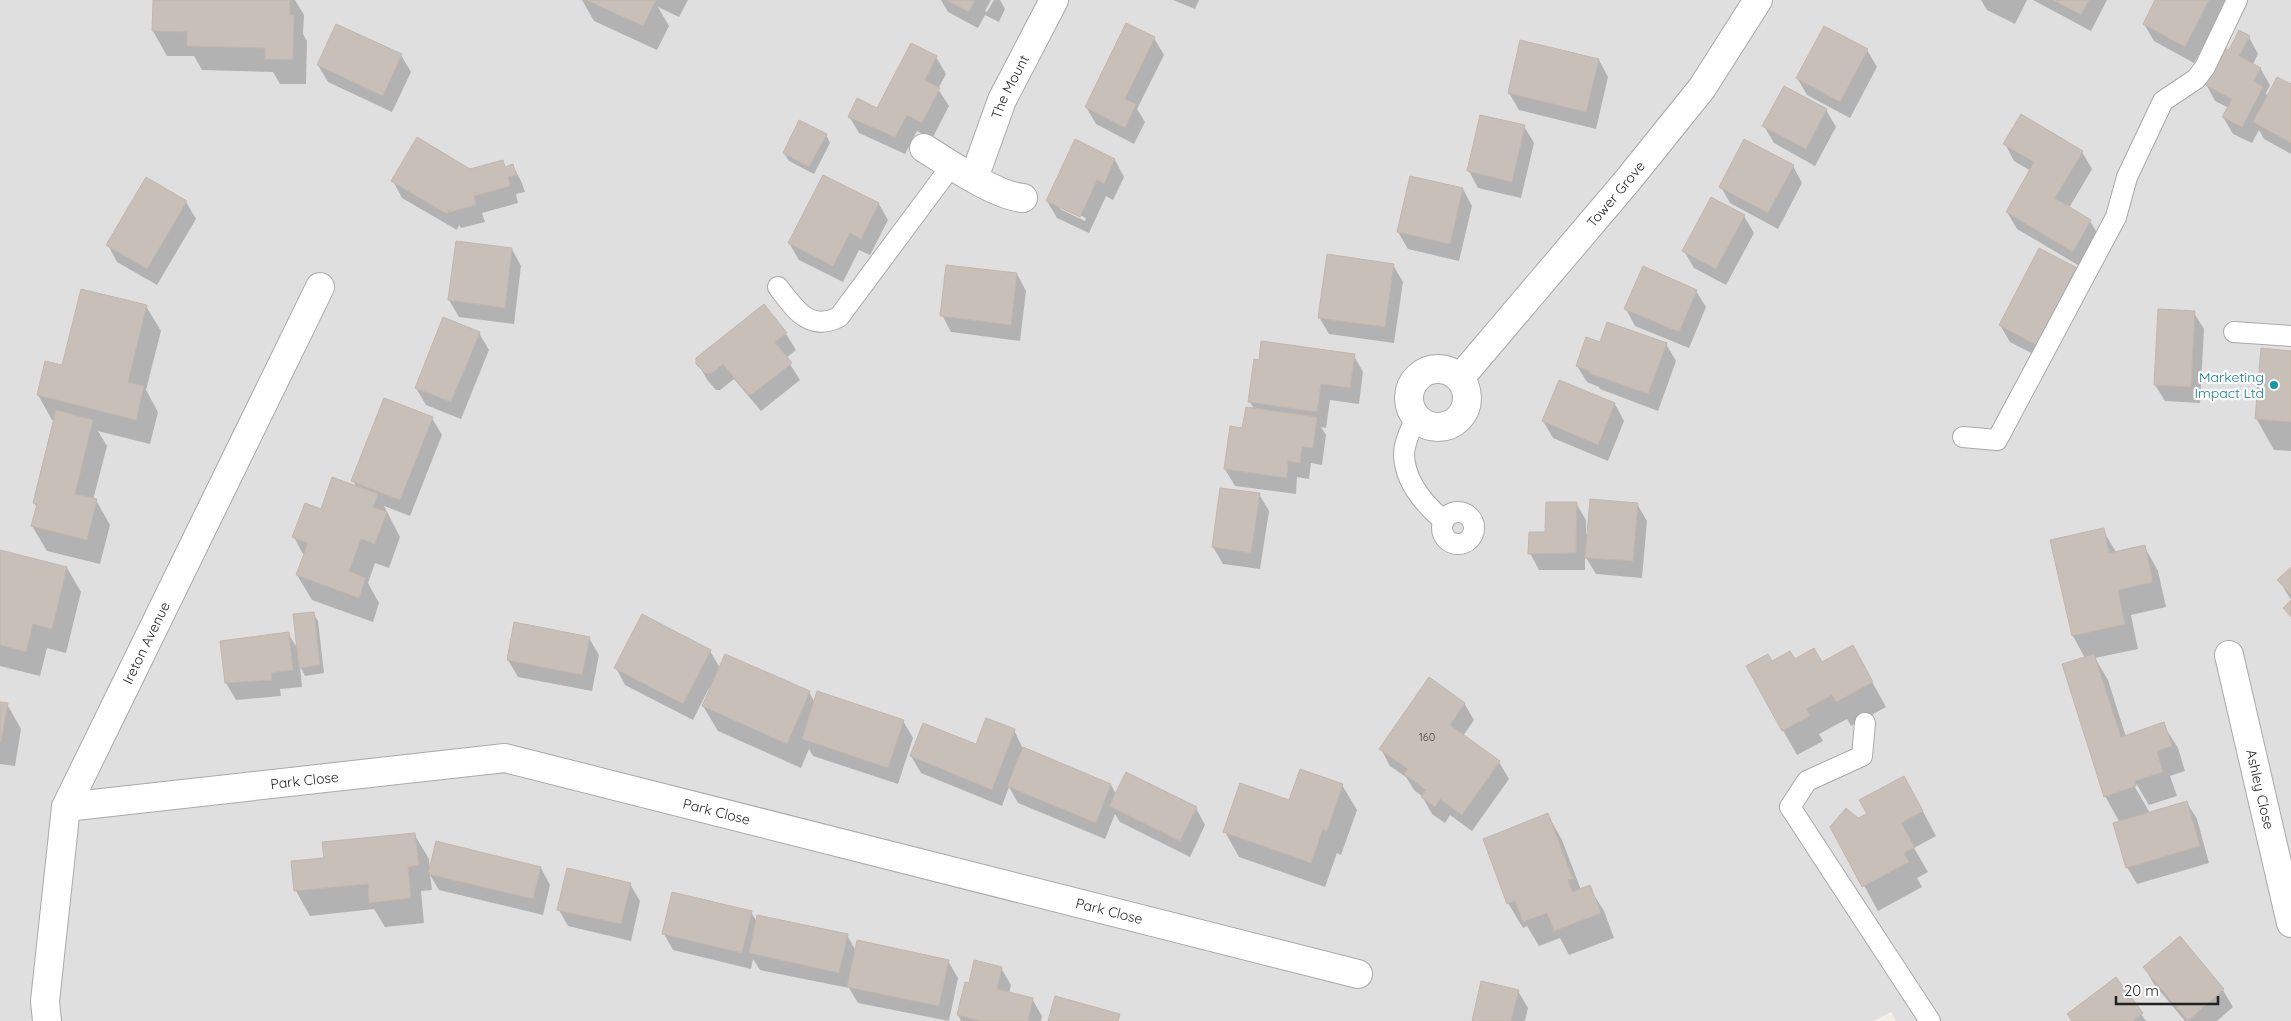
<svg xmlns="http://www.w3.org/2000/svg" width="2291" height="1021" font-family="Quicksand,sans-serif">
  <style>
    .residential { fill: #e0dfdf }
    .shadow { fill: #0003; fill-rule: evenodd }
    .building { fill: #c7bfb8; stroke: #c4b6ab }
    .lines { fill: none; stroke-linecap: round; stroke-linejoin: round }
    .lane-casing { stroke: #a9a9a9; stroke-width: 22 }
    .street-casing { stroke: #a9a9a9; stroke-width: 30 }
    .lane { stroke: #fff; stroke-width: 20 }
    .street { stroke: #fff; stroke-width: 28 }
    .culture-dot { fill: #0f9aa8; stroke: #fff; stroke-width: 2 }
    .labels { text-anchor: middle; stroke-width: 4.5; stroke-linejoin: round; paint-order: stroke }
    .number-label { font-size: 11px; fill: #4b4948 }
    .street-label { font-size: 14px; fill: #222; stroke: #fff }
    .culture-label { font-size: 14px; fill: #0d838f; stroke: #fff; text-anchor: end }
  </style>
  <rect width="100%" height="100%" fill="#f2efe9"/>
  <path class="residential" d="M 0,0 L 2291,0 L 2291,1021 L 1896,1021 L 1891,1012 L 1873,1021 L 0,1021 Z"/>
  <path class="shadow" d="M 154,0 L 295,0 L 304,15 L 303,34 L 307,41 L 306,84 L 280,84 L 273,72 L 202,70 L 194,56 L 167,56 L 153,31 Z
    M 582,0 L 688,0 L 679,17 L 658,7 L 669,26 L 657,50 L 594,21 Z
    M 941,0 L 991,0 L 985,11 L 987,12 L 994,0 L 1000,0 L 1005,9 L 999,22 L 985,15 L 978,28 L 948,12 Z
    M 1173,0 L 1199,0 L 1195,9 Z
    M 1981,0 L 2027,0 L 2015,24 L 1987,10 Z
    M 2033,0 L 2107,0 L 2091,31 Z
    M 2157,0 L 2226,0 L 2227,2 L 2194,63 L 2154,41 L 2144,24 Z
    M 2249,37 L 2258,54 L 2253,64 L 2260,68 L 2270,85 L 2266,93 L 2268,97 L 2291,85 L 2291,154 L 2264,139 L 2259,130 L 2252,143 L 2233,134 L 2223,117 L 2229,108 L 2215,101 L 2206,84 Z
    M 1154,38 L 1164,55 L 1137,109 L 1145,122 L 1134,144 L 1096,124 L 1086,107 Z
    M 1521,41 L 1599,60 L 1608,77 L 1596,129 L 1519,110 L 1509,93 Z
    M 1867,50 L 1877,67 L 1850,118 L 1807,95 L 1797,78 Z
    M 401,55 L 411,72 L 392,112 L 328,82 L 318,65 Z
    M 936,57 L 946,74 L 938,89 L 949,106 L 932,139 L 917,131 L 905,154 L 859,133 L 849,116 L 878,110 Z
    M 1826,110 L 1836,127 L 1815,166 L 1774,143 L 1764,126 Z
    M 1524,126 L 1534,143 L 1521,198 L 1478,188 L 1469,171 Z
    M 826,135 L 830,143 L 814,174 L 789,161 L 784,153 Z
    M 2005,144 L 2082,152 L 2092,169 L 2069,208 L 2090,221 L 2100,238 L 2083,268 L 2017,229 L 2007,212 L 2031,171 L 2014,161 Z
    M 1115,160 L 1124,177 L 1113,200 L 1106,196 L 1089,233 L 1057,218 L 1047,201 ZM 1060,206 L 1086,218 L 1085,221 L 1060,209 Z
    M 502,162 L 506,168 L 513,166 L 522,183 L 525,192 L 516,194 L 518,203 L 482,213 L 485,222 L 461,228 L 459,225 L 457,230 L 402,198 L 393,181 L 470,170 Z
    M 1793,166 L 1802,183 L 1778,229 L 1730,203 L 1721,187 Z
    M 1463,189 L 1472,206 L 1459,261 L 1408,249 L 1398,232 Z
    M 186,202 L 196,219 L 157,285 L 117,262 L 108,245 Z
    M 879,204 L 888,220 L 870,255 L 859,250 L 843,282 L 799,260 L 789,243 Z
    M 1744,216 L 1754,233 L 1726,285 L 1694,268 L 1684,251 Z
    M 512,249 L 521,266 L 514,324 L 459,317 L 449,300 Z
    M 1393,265 L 1403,282 L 1394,343 L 1329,334 L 1319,317 Z
    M 1017,274 L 1026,291 L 1020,341 L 951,332 L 942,315 Z
    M 2089,288 L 2050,363 L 2010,342 L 2000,325 Z
    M 1696,291 L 1706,307 L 1689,348 L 1635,326 L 1626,309 Z
    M 146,306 L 161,331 L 146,390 L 158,412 L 150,444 L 98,431 L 107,446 L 93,500 L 96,500 L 110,525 L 100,564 L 47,551 L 32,526 L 37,508 L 34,503 L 55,420 L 52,420 L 38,395 L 62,367 Z
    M 2194,313 L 2204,329 L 2200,403 L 2165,401 L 2155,385 Z
    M 1608,323 L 1666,344 L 1676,361 L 1658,411 L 1600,389 L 1599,387 L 1587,382 L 1577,366 L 1601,343 Z
    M 479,333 L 489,350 L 461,419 L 426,405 L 416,388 Z
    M 786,334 L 796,350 L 786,358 L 800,380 L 761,411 L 734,379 L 720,390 L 716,390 L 708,381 L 698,364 Z
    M 2291,352 L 2291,451 L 2274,450 L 2256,418 Z
    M 1354,356 L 1363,372 L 1359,404 L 1330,400 L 1326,428 L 1321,427 L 1326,435 L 1322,465 L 1311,463 L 1309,479 L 1297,477 L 1296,494 L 1235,486 L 1225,469 L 1254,409 L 1250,402 Z
    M 1560,381 L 1615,404 L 1624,421 L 1608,461 L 1553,438 L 1543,421 Z
    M 432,418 L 442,435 L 410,516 L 384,506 L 400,537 L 389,568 L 375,563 L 368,583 L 379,603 L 373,622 L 312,600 L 297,575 L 304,556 L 294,537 L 321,510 L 356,487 L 353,480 Z
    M 1259,494 L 1269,511 L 1260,569 L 1223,564 L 1213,547 Z
    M 1576,503 L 1586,520 L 1586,535 L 1588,535 L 1637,504 L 1647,521 L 1642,578 L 1596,574 L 1585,556 L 1585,570 L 1539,570 L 1530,553 Z
    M 2103,530 L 2116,552 L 2144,546 L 2158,571 L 2166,607 L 2131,615 L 2138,649 L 2095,658 L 2108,680 L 2126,737 L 2163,724 L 2178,748 L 2185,771 L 2170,776 L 2177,796 L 2149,805 L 2134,780 L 2132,782 L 2150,813 L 2187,803 L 2197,819 L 2209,863 L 2137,884 L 2127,867 L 2120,823 L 2105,796 L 2085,658 L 2073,636 Z
    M 0,551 L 67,568 L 81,592 L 66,653 L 47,648 L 40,676 L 0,666 Z
    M 2291,569 L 2291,600 L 2279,580 Z
    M 313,613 L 318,621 L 324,673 L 305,676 L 300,666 L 302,687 L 280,689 L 281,696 L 236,700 L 226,683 L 222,642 L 288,633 L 299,651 Z
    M 589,638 L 599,655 L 592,691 L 518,677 L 508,660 Z
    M 710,651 L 720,668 L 809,692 L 815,703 L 903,721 L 913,738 L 898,784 L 813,756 L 809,749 L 801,768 L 718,731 L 703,706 L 711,689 L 709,688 L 693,720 L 625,685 L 616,668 Z
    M 1795,661 L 1866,671 L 1886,707 L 1851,726 L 1847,719 L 1819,734 L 1823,741 L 1797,755 L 1747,667 Z
    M 0,703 L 7,704 L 21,729 L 15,766 L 0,764 Z
    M 1464,703 L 1474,720 L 1463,736 L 1499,762 L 1509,779 L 1472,831 L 1450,815 L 1445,823 L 1432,814 L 1422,796 L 1415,791 L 1406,777 L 1390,766 L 1381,749 Z
    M 1014,730 L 1023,749 L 1111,785 L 1116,794 L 1196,808 L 1205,825 L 1190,857 L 1120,822 L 1115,814 L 1105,839 L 1018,803 L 1009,787 L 1002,806 L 921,773 L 911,756 L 977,746 Z
    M 1342,785 L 1357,810 L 1341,855 L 1337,853 L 1325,887 L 1239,857 L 1225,832 L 1290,802 Z
    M 1918,802 L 1936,836 L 1914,848 L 1928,872 L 1917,878 L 1922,887 L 1878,911 L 1832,827 Z
    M 1548,815 L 1562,840 L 1581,890 L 1589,887 L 1604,911 L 1614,938 L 1569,955 L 1560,938 L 1539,946 L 1527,926 L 1523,928 L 1508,903 Z
    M 414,834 L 429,859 L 430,870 L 541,868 L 550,885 L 543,915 L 439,890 L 430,875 L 432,890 L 421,891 L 424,923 L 385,927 L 374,909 L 310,916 L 296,891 L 292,862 L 325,859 Z
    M 630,884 L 640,901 L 631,941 L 568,926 L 559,910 Z
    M 751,912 L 757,922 L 847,935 L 856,951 L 948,961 L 958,978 L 949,1021 L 858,1003 L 849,988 L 760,970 L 753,959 L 751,969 L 673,950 L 664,934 Z
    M 2179,938 L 2223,990 L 2233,1007 L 2217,1021 L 2185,1021 L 2154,984 L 2144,967 Z
    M 1001,968 L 1011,985 L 1009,993 L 1032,999 L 1042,1016 L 1041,1021 L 961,1021 L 958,1015 L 970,984 Z
    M 2115,979 L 2146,1021 L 2072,1021 Z
    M 1518,991 L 1528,1008 L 1525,1021 L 1473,1021 Z"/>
  <path class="building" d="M 153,0 L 290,0 L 290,15 L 294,15 L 293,60 L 265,59 L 265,48 L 187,46 L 187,32 L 152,31 Z
    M 586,0 L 656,0 L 643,26 Z
    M 946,0 L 975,0 L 969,12 Z
    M 2053,0 L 2089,0 L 2081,15 Z
    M 2155,0 L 2209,0 L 2185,47 L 2143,24 Z
    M 1126,23 L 1155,37 L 1125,99 L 1136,104 L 1125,128 L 1085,107 Z
    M 336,24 L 402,54 L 383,96 L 317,65 Z
    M 1824,26 L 1868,49 L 1840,102 L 1796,78 Z
    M 2239,30 L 2250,36 L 2239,56 L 2261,68 L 2253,81 L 2263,87 L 2242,127 L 2222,117 L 2232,99 L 2204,84 L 2224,48 L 2229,50 Z
    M 1520,40 L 1599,59 L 1586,112 L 1508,93 Z
    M 911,43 L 937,56 L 925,80 L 940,88 L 922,123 L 907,115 L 895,137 L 848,117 L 857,98 L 877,108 Z
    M 2277,77 L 2291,84 L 2291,143 L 2253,122 Z
    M 1784,86 L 1827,109 L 1806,149 L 1762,126 Z
    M 2021,114 L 2083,151 L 2055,198 L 2091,220 L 2073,252 L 2006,212 L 2034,162 L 2003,144 Z
    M 1480,115 L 1525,125 L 1512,182 L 1467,171 Z
    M 799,120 L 827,134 L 809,167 L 783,153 Z
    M 417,137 L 470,169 L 503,160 L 505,167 L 513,164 L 516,175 L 508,177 L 510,186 L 474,196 L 476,205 L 450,212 L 450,209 L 447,214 L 391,181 Z
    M 1075,139 L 1115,159 L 1104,184 L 1097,180 L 1080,217 L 1046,201 Z
    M 1744,139 L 1794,165 L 1768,213 L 1719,187 Z
    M 823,175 L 879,203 L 861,239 L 850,233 L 833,266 L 788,243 Z
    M 1410,176 L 1463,188 L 1450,244 L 1397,232 Z
    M 146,177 L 187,201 L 147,269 L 106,245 Z
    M 1711,197 L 1745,215 L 1716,269 L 1682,251 Z
    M 456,241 L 512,248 L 505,308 L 448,300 Z
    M 2039,248 L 2081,270 L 2040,347 L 1999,325 Z
    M 1327,254 L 1394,264 L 1385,327 L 1318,318 Z
    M 946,265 L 1017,273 L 1011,325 L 940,316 Z
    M 1643,266 L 1697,290 L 1679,332 L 1624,309 Z
    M 81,289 L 147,305 L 128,382 L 144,386 L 136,420 L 37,395 L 45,361 L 62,365 Z
    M 764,304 L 787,333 L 775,342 L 792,363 L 751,395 L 748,394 L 723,364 L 711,374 L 705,373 L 696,364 L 696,358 Z
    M 2158,309 L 2195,311 L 2191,387 L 2154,385 Z
    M 443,317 L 480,332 L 451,402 L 415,388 Z
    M 1607,322 L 1667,343 L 1648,394 L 1589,373 L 1590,371 L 1576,366 L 1586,337 L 1600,342 Z
    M 1261,341 L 1355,354 L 1350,388 L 1321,384 L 1317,412 L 1248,402 L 1254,359 L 1259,360 Z
    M 2261,348 L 2291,351 L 2291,422 L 2255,419 Z
    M 1559,380 L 1615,403 L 1598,445 L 1542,421 Z
    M 384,398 L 433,417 L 400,500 L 351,481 Z
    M 1246,407 L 1317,417 L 1313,448 L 1302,447 L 1300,463 L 1288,461 L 1287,478 L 1224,469 L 1230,426 L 1242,428 Z
    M 56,410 L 93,420 L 75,494 L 97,499 L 87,540 L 31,526 L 37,504 L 33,503 Z
    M 332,477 L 378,494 L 373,507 L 387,512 L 375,544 L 361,539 L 349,571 L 366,578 L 359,598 L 296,575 L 308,543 L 292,537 L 305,503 L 321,509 Z
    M 1220,488 L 1260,493 L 1251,553 L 1212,547 Z
    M 1590,499 L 1638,503 L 1633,561 L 1585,558 Z
    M 1546,502 L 1577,502 L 1576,553 L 1528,554 L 1529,532 L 1545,532 Z
    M 2104,528 L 2109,553 L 2145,545 L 2153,582 L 2118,590 L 2125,624 L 2072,636 L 2050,540 Z
    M 0,550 L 67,567 L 52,629 L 33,624 L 26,652 L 0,645 Z
    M 2291,567 L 2291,594 L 2277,580 Z
    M 2291,600 L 2291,617 L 2283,608 Z
    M 314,612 L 320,665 L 299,668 L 293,614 Z
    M 642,614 L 711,650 L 683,704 L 614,668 Z
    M 514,622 L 590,637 L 582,675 L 507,660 Z
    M 289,632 L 293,670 L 271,673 L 272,680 L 225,683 L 220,641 Z
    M 1853,645 L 1873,682 L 1836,702 L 1832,695 L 1806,709 L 1810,716 L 1782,731 L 1746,666 L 1768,654 L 1772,661 L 1790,651 L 1795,659 L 1814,648 L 1822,662 Z
    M 725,654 L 810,691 L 787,744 L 702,706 Z
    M 2094,654 L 2121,737 L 2164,722 L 2172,746 L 2157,751 L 2163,772 L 2135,781 L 2136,786 L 2104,797 L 2062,664 Z
    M 1429,677 L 1465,703 L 1450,725 L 1500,761 L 1462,815 L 1440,799 L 1435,807 L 1421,797 L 1426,790 L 1404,774 L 1408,769 L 1379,749 Z
    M 817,691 L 904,720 L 888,768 L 802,739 Z
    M 0,702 L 8,703 L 1,742 L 0,742 Z
    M 986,718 L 1015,729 L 992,790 L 910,756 L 923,723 L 976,744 Z
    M 1023,747 L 1111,784 L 1096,823 L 1007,786 Z
    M 1300,769 L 1343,784 L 1327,831 L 1323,829 L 1311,863 L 1223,832 L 1240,783 L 1289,800 Z
    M 1126,772 L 1197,807 L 1180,841 L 1109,806 Z
    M 1904,776 L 1923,811 L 1901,823 L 1915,847 L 1904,853 L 1909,862 L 1862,887 L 1830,827 L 1846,808 L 1858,818 L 1867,814 L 1859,800 Z
    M 2187,801 L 2200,846 L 2126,868 L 2113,823 Z
    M 1548,813 L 1573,879 L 1568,880 L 1572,892 L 1590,885 L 1601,913 L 1554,931 L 1547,913 L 1523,922 L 1515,901 L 1507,904 L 1483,839 Z
    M 415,833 L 419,865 L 408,867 L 411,898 L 369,903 L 368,884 L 294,891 L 291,861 L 324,858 L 322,842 Z
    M 436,841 L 541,867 L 533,899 L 428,874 Z
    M 567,868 L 631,883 L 621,924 L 557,910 Z
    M 672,892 L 752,911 L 742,953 L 662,934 Z
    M 757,915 L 848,934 L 839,973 L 749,953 Z
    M 2180,936 L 2224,989 L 2188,1021 L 2143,967 Z
    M 857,940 L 949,960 L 939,1006 L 847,987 Z
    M 974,960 L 1002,967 L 997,989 L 1033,998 L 1028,1021 L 981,1021 L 957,1015 L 965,982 L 969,983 Z
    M 2116,977 L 2143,1013 L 2133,1021 L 2072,1021 L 2067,1014 Z
    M 1481,981 L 1519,990 L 1511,1021 L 1472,1021 Z
    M 1055,996 L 1120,1014 L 1118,1021 L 1048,1021 Z"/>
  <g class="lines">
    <g class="lane-casing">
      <path id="lane" d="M 778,287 C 795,309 809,332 839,317 L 952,165
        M 2234,332 L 2291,336
        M 1416,418 C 1411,429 1404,442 1404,455 C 1405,482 1425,505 1444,521
        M 1963,437 L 1997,440 L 2116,217 L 2127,177 L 2163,101 L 2196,79 L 2205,67 L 2237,0
        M1442 528a16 16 0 1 1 32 0a16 16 0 1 1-32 0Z
        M 1865,723 L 1862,756 L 1807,781 L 1790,807 L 1930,1021"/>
    </g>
    <g class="street-casing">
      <g id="street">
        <path d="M 924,148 C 948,163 996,196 1023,198"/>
        <path id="s1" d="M 974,178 L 1002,100 L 1054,0"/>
        <circle cx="1438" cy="398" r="29"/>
        <path id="s2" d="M 1460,378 L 1628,180 L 1702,88 L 1758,0"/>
        <path id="s3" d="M 2229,655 L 2291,923"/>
        <path id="s4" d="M 66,807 L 505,758 L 1358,974"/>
        <path id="s5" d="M 47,1021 L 45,1001 L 66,807 L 320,287"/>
      </g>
    </g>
    <use href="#lane" class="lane"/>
    <use href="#street" class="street"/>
  </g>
  <circle class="culture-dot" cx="2274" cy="385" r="5"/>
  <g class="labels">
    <g class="number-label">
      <text x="1427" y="741">160</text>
    </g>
    <g class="street-label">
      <text dy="5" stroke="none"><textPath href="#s1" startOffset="98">The Mount</textPath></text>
      <text dy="5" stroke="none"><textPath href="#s2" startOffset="241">Tower Grove</textPath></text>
      <text dy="5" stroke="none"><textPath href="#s5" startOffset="398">Ireton Avenue</textPath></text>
      <text dy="5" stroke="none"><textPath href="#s4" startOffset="240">Park Close</textPath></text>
      <text dy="5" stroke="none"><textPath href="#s3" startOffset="138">Ashley Close</textPath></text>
      <text dy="5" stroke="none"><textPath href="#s4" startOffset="660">Park Close</textPath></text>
      <text dy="5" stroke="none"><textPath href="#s4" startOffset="1065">Park Close</textPath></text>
    </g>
    <g class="culture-label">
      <text x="2264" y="382">Marketing<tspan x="2264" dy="16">Impact Ltd</tspan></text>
    </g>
  </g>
  <path d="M2116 996v8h102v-8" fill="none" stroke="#222222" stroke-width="2.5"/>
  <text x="2124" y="996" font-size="15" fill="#222222" stroke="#ffffff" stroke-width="4" paint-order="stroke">20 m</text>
</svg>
